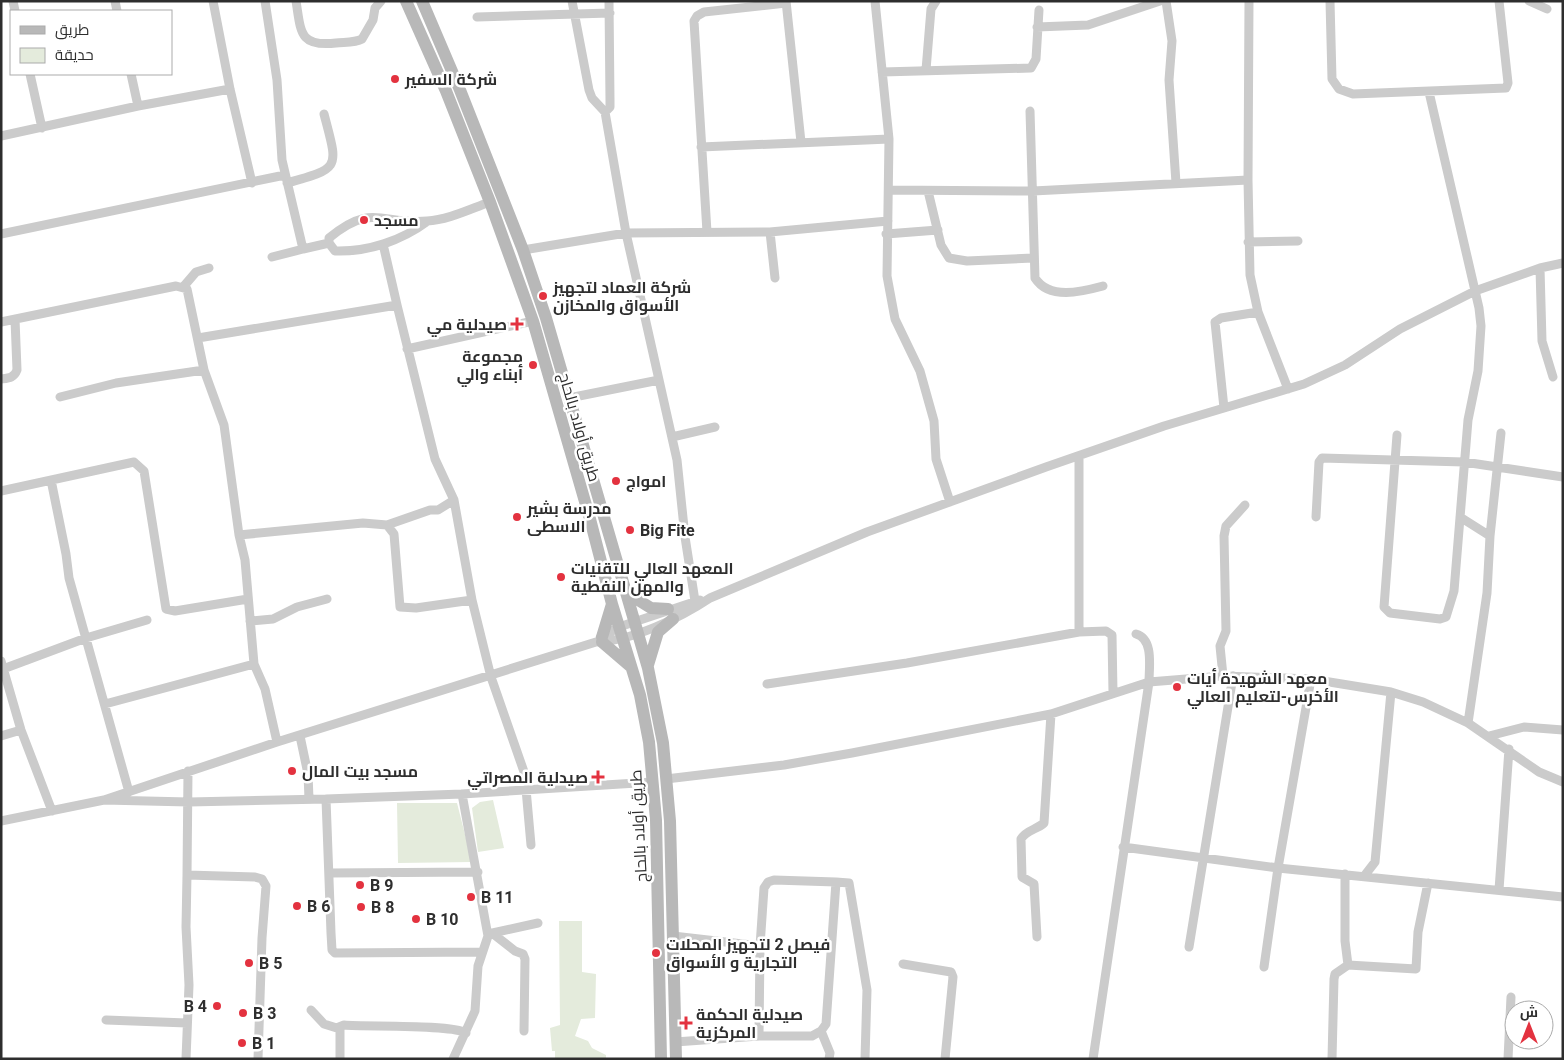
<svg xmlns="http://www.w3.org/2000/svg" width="1564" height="1060" font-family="Roboto,Cairo,sans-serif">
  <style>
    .green { fill: #e4ebdc }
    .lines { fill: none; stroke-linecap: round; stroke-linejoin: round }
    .street { stroke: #cbcbcb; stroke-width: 9 }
    .secondary { stroke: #b8b8b8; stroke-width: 12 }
    .poi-dot { fill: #e3323f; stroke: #fff; stroke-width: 2 }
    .labels { text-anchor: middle; stroke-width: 5; stroke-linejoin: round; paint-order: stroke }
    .poi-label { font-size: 16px; font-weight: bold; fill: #2e2e2e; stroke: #fff; text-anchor: start }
    .street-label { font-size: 16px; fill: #2e2e2e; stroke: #fff }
  </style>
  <rect width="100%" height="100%" fill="#fff"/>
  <path class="green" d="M 493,800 L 504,848 L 478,852 L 472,808 L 480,802 Z
    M 397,803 L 457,803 L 472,862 L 398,863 Z
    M 559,921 L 582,921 L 582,972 L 596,974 L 595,1018 L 581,1019 L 575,1036 L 588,1041 L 592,1048 L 606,1055 L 606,1059 L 555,1059 L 555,1051 L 552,1051 L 550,1028 L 560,1025 Z"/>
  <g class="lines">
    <path class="street" d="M 13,1 L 15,11
      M 115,1 L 117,11
      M 213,1 L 230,89 L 252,183
      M 265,1 L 277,80 L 282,160 L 303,249 L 329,243
      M 296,1 C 301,32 299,47 336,43 C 344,42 355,43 362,39 L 373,20 L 375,8 L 381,1
      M 572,1 L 589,90 L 592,98 L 605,112
      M 609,1 L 610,101 L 610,107 L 605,112 L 626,233 L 677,460 L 685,537 L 695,601
      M 786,1 L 801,142
      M 875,1 L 889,139 L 887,276 L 895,319 L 920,371 L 934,421 L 936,459 L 950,502
      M 1166,1 L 1172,41 L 1169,80 L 1176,183
      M 1249,1 L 1248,180 L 1250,275 L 1258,312 L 1288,389
      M 1330,1 L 1332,79 L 1339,89 L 1353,94 L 1506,88 L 1508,83 L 1499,1
      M 1529,1 L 1547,9
      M 477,17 L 610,13
      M 1037,27 L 1088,25 L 1160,1
      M 926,70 L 931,9 L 936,1
      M 882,72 L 1031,68 L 1036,59 L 1039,10
      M 30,74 L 42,128
      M 131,74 L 138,106
      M 1030,111 L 1035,278 C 1049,300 1081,292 1103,286
      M 1,136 L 138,106 L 230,89
      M 701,147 L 889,139
      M 287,183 C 342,168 338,168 324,114
      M 889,190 L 1033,191 L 1248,180
      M 928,191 L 941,245 L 949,258 L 967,261 L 1033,258
      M 707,232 L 694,21 L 697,16 L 704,12 L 786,3
      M 770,232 L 775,278
      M 1,234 L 285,175
      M 886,234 L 938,230
      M 1248,242 L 1298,241
      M 329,243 L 329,238 C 372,202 381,225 427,221 C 448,220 470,209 490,202
      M 329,243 L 335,251 C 368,252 401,241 428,221
      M 383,244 L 397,305
      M 523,250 L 626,233 L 770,232 L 888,221
      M 272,257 L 303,249
      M 1540,268 L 1542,341 L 1553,377
      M 184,286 L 196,272 L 209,268
      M 1,322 L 176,286 L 187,289 L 204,370 L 224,425 L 239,535 L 245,560 L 254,664 L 265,689 L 277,742
      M 198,338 L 397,305 L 435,459 L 454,500 L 472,600 L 491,677 L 530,789
      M 407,349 L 533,321
      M 1,379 C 9,378 14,378 17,370 L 15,319
      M 60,397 L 116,383 L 204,370
      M 569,398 L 659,380
      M 1224,408 L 1215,322 L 1221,318 L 1258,312
      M 1397,435 L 1384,607 L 1390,613 L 1440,619 L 1446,617 L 1454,591 L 1468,420 L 1478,371 L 1481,326 L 1479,308 L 1429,92
      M 672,437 L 715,427
      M 1079,456 L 1079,632
      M 51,480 L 66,554 L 69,578 L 129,792
      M 1,491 L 134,462 L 144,471 L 166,609 L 175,611 L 248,599
      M 1316,517 L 1319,462 L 1322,458 L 1464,462 L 1563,477
      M 1460,517 L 1490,536
      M 387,525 L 430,510 L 438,510 L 454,500
      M 239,535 L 363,523 L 387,525 L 394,534 L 400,607 L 416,608 L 472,600
      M 250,621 L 273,619 L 297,607 L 327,599
      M 600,638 L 619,627 L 700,600
      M 1,661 L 21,730 L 52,811
      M 3,669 L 86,638 L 147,620
      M 1223,676 L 1220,646 L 1226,631 L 1224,536 L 1226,526 L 1245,505
      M 767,684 L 907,663 L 1079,632 L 1106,631 L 1112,635 L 1113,693
      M 105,704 L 254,664
      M 1468,723 L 1487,593 L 1490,536 L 1501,433
      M 1,736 L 21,730
      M 300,736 L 308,774 L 309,799
      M 1489,736 L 1524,727 L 1563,730
      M 188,771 L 187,875 L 255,877 L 262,879 L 266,886 L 262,938 L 258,1059
      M 666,779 L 784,765 L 852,753 L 1051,714 L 1149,682 L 1223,676 L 1311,679 L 1391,692 L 1423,702 L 1468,723 L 1539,772 L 1563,782
      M 526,789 L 531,845
      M 326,799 L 331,933 L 332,950 L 335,953 L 482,952
      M 104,800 L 277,742 L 596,642 C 632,641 680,618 710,598 L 867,532 L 1046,467 L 1164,426 L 1304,384 L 1345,365 L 1400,329 L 1475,291 L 1540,268 L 1563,263
      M 1,821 L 104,800 L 189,802 L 326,799 L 462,794 L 653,782
      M 1123,847 L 1278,868 L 1563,897
      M 330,873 L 478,872
      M 1365,875 L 1375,862 L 1391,692
      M 836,882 L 849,883 L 867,990 L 865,1059
      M 1499,890 L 1509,749
      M 492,933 L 515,951 L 523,954 L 525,959 L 524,1031
      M 488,934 L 538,923
      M 673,936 L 760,946
      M 1037,937 L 1034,884 L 1022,877 L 1021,839 C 1026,830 1036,830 1044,823 L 1051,714
      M 1189,947 L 1233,676
      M 903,964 L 951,972 L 953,977 L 945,1059
      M 1348,965 L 1416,969 L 1418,932 L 1428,883
      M 1264,967 L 1278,868 L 1311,679
      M 311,1010 L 324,1024 L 340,1029
      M 106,1020 L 187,1023
      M 340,1029 L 339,1027 L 344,1025 C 366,1027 452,1024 466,1033
      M 340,1029 L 340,1059
      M 821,1031 L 830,1053 L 829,1059
      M 675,1042 L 759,1036 L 812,1036 L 821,1031 L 826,1024 L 836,882 L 774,880 L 768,882 L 764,888 L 760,946 L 759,1036
      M 186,1059 L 189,985 L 186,927 L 187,875
      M 453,1059 L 475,1011 L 478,966 L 488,936 L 462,794
      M 1093,1059 L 1149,682 C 1149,667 1154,639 1136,634
      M 1332,1059 L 1334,979 L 1335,974 L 1348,965 L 1345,941 L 1345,874
      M 1508,1059 L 1511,997"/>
    <path class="secondary" d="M 406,1 L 446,91 L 490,202 L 533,321 L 590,519 L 612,604 L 640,695 L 649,742 L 656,820 L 661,1059
      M 422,1 L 460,90 L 523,250 L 546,318 L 648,668 L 663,743 L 670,821 L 676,1059
      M 627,593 L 651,608 L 668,609
      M 602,637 L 612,604
      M 602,642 L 630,666
      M 648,665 L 658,632 L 673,619"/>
  </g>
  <g class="poi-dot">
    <circle cx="395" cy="79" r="5"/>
    <circle cx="364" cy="220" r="5"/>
    <circle cx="543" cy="296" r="5"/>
    <path d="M514.5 316.5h5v5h5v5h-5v5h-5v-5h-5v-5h5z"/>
    <circle cx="533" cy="365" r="5"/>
    <circle cx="616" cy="481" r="5"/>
    <circle cx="517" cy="517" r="5"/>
    <circle cx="630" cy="530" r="5"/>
    <circle cx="561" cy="577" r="5"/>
    <circle cx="1177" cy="687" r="5"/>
    <circle cx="292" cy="771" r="5"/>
    <path d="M595.5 769.5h5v5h5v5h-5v5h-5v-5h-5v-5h5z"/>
    <circle cx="360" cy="885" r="5"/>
    <circle cx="471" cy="897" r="5"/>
    <circle cx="297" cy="906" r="5"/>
    <circle cx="361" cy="907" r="5"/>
    <circle cx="416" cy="919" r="5"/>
    <circle cx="656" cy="953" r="5"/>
    <circle cx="249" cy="963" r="5"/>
    <circle cx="217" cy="1006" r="5"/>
    <circle cx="243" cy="1013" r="5"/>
    <path d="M683.5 1015.5h5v5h5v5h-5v5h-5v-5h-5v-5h5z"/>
    <circle cx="242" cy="1043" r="5"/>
  </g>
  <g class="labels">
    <g class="poi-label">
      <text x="405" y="85">شركة السفير</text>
      <text x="374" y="226">مسجد</text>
      <text x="553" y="293">شركة العماد لتجهيز<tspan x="553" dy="18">الأسواق والمخازن</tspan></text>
      <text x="507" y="330" text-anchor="end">صيدلية مي</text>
      <text x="523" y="362" text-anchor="end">مجموعة<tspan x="523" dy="18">أبناء والي</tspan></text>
      <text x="626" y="487">امواج</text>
      <text x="527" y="514">مدرسة بشير<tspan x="527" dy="18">الاسطى</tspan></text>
      <text x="640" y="536">Big Fite</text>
      <text x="571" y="574">المعهد العالي للتقنيات<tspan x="571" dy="18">والمهن النفطية</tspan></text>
      <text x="1187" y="684">معهد الشهيدة أيات<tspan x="1187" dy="18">الأخرس-لتعليم العالي</tspan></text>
      <text x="302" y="777">مسجد بيت المال</text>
      <text x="588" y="783" text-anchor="end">صيدلية المصراتي</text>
      <text x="370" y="891">B 9</text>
      <text x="481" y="903">B 11</text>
      <text x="307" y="912">B 6</text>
      <text x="371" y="913">B 8</text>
      <text x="426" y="925">B 10</text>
      <text x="666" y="950">فيصل 2 لتجهيز المحلات<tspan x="666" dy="18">التجارية و الأسواق</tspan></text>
      <text x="259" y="969">B 5</text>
      <text x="207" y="1012" text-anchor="end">B 4</text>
      <text x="253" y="1019">B 3</text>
      <text x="696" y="1020">صيدلية الحكمة<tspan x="696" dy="18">المركزية</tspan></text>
      <text x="252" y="1049">B 1</text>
    </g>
    <g class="street-label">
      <text transform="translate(580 427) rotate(74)" y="6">طريق أولاد بالحاج</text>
      <text transform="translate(638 826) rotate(-93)" y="6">طريق أولاد بالحاج</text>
    </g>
  </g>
  <rect width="1564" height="1060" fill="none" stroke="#2e2e2e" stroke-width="5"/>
  <rect x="10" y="10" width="162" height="65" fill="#ffffff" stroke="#ababab"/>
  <rect x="20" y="26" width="25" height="8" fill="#b8b8b8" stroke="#ababab"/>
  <text x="55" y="35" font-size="15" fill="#2e2e2e">طريق</text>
  <rect x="20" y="48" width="25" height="15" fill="#e4ebdc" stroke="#ababab"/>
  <text x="55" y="60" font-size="15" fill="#2e2e2e">حديقة</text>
  <g transform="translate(1529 1025)"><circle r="24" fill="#ffffff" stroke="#ababab"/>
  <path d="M0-4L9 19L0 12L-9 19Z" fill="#e3323f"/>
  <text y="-8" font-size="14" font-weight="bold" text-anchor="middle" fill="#2e2e2e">ش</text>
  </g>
</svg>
